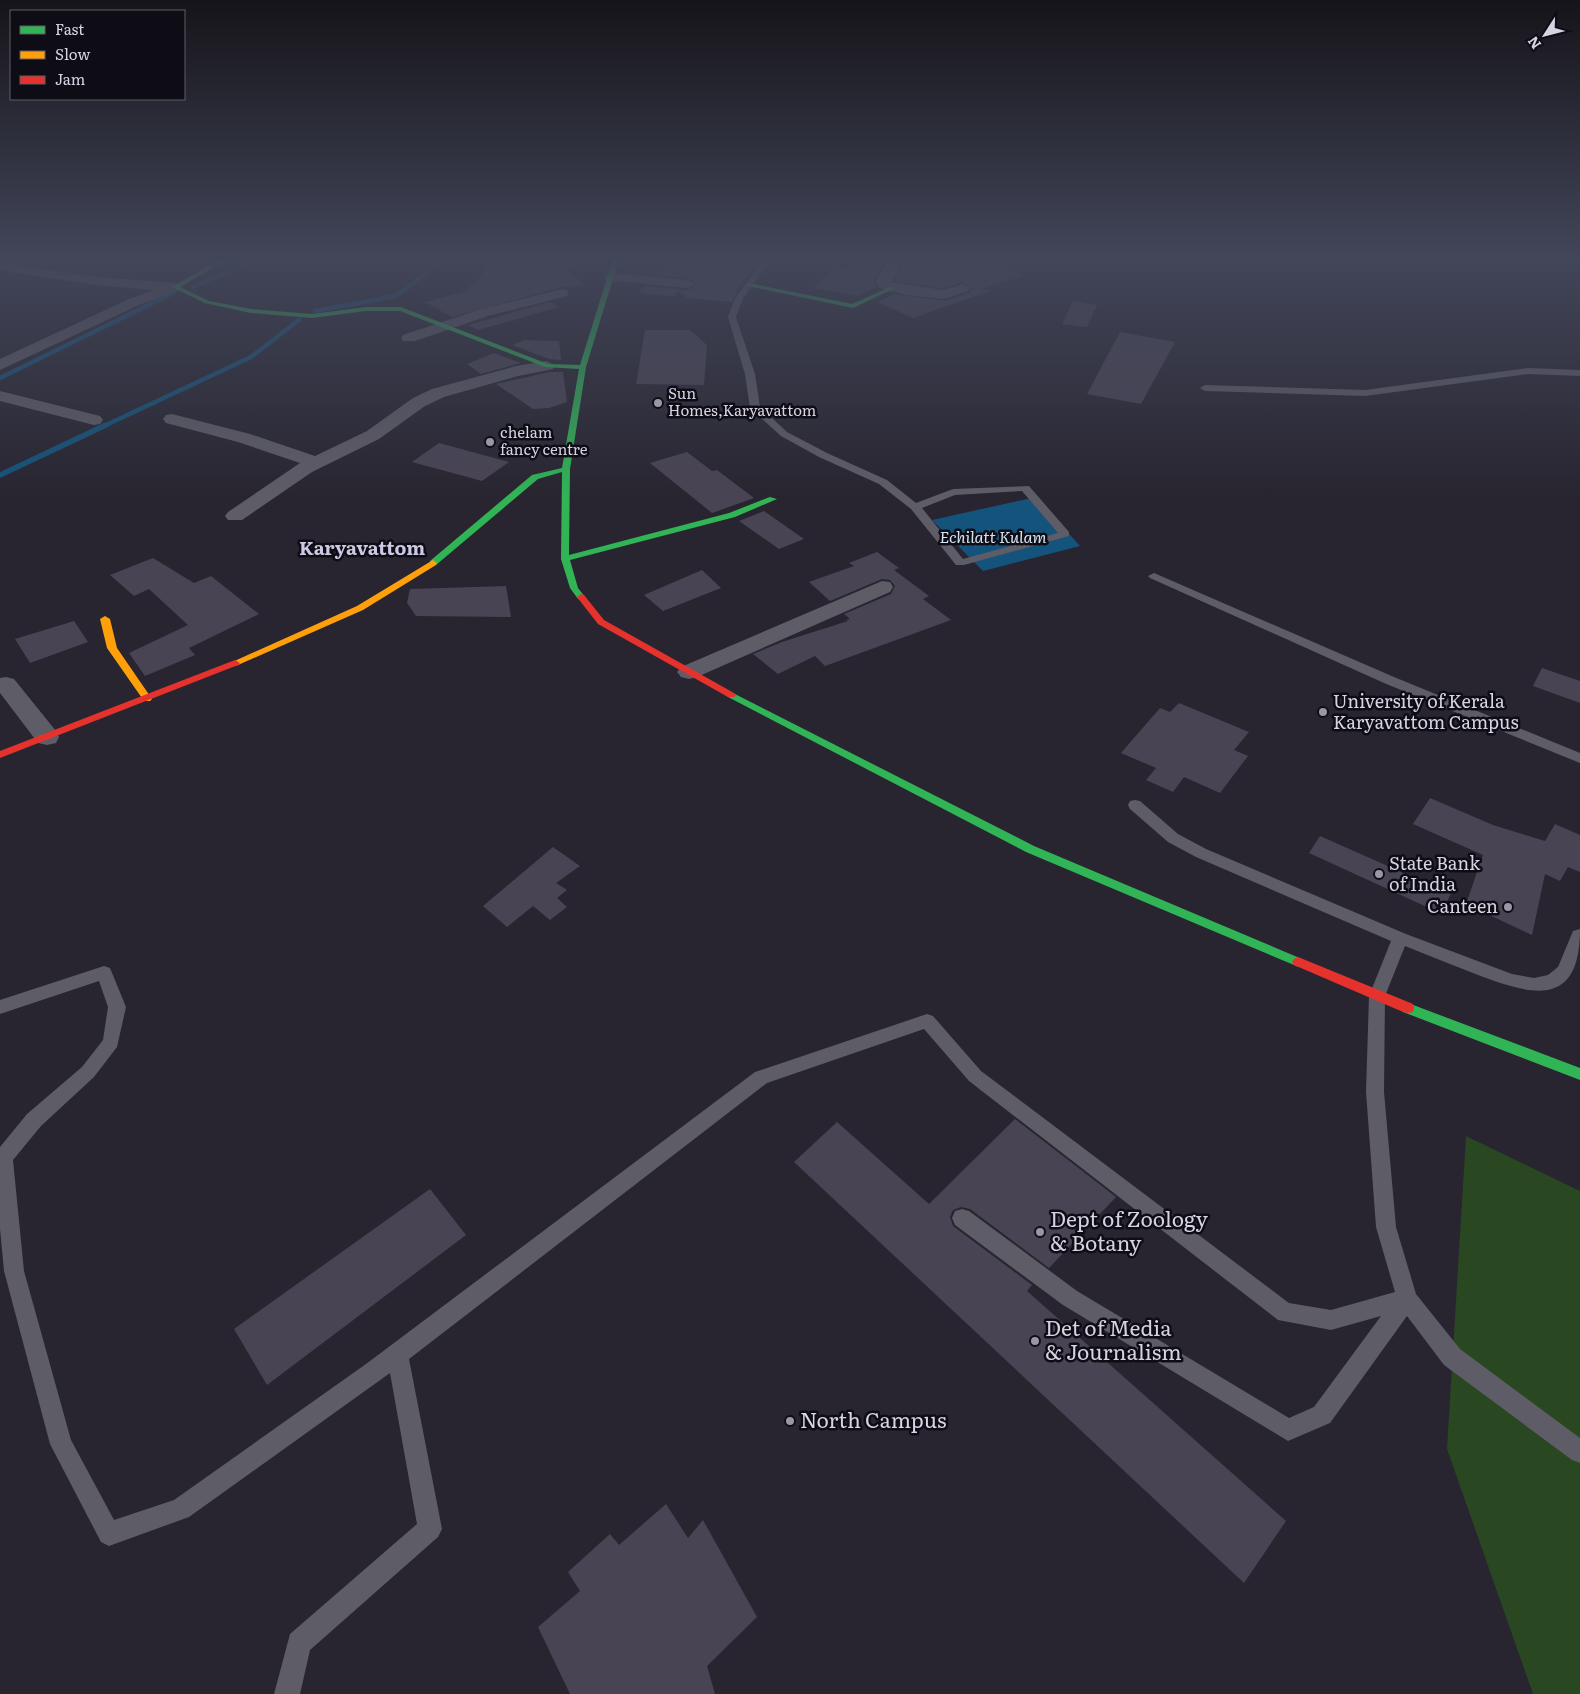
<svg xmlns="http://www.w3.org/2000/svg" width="1580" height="1694" font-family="Literata,serif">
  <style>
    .green { fill: #294720 }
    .water { fill: #14537b }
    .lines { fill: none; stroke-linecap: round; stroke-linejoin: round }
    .stream-far1 { stroke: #14537b; stroke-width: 4.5 }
    .stream { stroke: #14537b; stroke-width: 5.5 }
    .building { fill: #494454 }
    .lane { fill: #5e5c66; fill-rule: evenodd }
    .street { fill: #5e5c66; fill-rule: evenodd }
    .fast { fill: #30b455; fill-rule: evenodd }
    .slow { fill: #ff9f0a; fill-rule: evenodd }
    .jam { fill: #e5322d; fill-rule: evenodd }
    .poi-dot { fill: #9a96a4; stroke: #0e0c15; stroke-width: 2 }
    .labels { text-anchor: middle; stroke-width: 5; stroke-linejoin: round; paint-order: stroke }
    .far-poi-label { font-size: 15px; fill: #d7d3e2; stroke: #0e0c15; text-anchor: start }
    .far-water-label { font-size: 16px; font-style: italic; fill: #d3e3f0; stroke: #0e0c15 }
    .poi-label { font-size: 18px; fill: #d7d3e2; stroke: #0e0c15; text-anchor: start }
    .far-district-label { font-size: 19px; font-weight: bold; fill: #cec8e4; stroke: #0e0c15 }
    .near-poi-label { font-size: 21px; fill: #d7d3e2; stroke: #0e0c15; text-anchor: start }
  </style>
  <rect width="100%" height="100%" fill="#282530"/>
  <path class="green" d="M 1466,1136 L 1580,1191 L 1580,1694 L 1533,1694 L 1447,1449 Z"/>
  <path class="water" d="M 1036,497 L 1080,546 L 983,571 L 932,520 Z"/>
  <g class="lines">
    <path class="stream-far1" d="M 193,287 L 234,269 L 249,259
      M 315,311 L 396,296 L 429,271 L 437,259
      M 0,378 L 173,293
      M 104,426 L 251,357 L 299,320"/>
    <path class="stream" d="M 0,475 L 106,425"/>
  </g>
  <path class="building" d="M 483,259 L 578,259 L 568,270 L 585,285 L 562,287 L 452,317 L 425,302 L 464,292 L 483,274 Z
    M 667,259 L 761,259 L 740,285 L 732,302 L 687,298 L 678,291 L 674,296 L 638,293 L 644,286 L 688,290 L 697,285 L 688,278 L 653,275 Z
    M 853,259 L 888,259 L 874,279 L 877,287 L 857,296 L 814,288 L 834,266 L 849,268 Z
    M 906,259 L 985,259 L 1024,275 L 980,289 L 992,290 L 913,318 L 877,302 L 895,294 L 945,301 L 969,293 L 972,288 L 962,282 L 943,288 L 894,281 Z
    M 1073,301 L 1097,305 L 1087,327 L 1062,324 Z
    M 550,302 L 559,307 L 478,330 L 468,325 Z
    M 645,330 L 690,330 L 707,345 L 704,385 L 636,384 Z
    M 1120,332 L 1175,342 L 1141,404 L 1087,394 Z
    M 524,340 L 559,341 L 561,360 L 549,359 L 512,345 Z
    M 494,353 L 521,363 L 481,374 L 467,364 Z
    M 550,372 L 563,372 L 567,402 L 549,408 L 533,409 L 496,384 Z
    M 439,443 L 509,462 L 482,481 L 412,462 Z
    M 687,452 L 712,471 L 717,470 L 754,498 L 712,513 L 650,463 Z
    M 764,511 L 804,539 L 779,549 L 739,521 Z
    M 877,552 L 899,568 L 894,570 L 929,596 L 923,599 L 951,620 L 825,666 L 815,656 L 778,674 L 753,654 L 782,642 L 848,621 L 846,620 L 850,619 L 844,614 L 891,594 L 895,586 L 890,580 L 882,579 L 830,601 L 809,582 L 854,566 L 849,563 Z
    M 153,558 L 194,583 L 211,576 L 259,614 L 189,648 L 195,655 L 145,676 L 129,653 L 188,625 L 149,589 L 134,596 L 110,575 Z
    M 702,570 L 721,588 L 663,611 L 644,595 Z
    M 506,586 L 511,617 L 416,616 L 407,603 L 410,589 Z
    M 74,621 L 88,642 L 30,663 L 15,639 Z
    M 1542,668 L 1580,681 L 1580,703 L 1533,686 Z
    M 1179,703 L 1249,732 L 1234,750 L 1248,756 L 1220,793 L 1184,777 L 1173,792 L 1146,780 L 1156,768 L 1121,753 L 1160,708 L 1170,712 Z
    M 1430,798 L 1493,825 L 1545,841 L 1555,824 L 1580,835 L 1580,872 L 1568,867 L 1560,881 L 1545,874 L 1532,935 L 1466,904 L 1483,855 L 1413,824 Z
    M 1320,836 L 1451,894 L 1440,913 L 1309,853 Z
    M 553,847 L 580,866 L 556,883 L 567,890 L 557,898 L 567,907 L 550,920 L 533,906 L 507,927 L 483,906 Z
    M 1015,1119 L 1116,1197 L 1049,1268 L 970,1209 L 961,1207 L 953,1210 L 950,1217 L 953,1226 L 1032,1285 L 1027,1291 L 1286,1521 L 1244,1583 L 794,1162 L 837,1122 L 929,1204 Z
    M 430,1189 L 466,1235 L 267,1385 L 234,1329 Z
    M 666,1504 L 688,1538 L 703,1520 L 757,1617 L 707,1666 L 715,1694 L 570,1694 L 538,1627 L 580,1591 L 568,1572 L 610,1534 L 619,1545 Z"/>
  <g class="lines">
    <path class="lane" d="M 764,259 L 772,259 L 743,298 L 736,317 L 755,374 L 760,407 L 787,432 L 827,453 L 887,480 L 916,503 L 953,489 L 1029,486 L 1069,532 L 1069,536 L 964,565 L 956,565 L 911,509 L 879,484 L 819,457 L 781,436 L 750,408 L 745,374 L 728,317 L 735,298 ZM 1022,491 L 1058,533 L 963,559 L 922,508 L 955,495 Z
      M 1528,368 L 1580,370 L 1580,376 L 1528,374 L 1365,396 L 1205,391 L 1200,388 L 1205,385 L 1365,390 Z
      M 1154,573 L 1394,677 L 1580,753 L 1580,763 L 1384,683 L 1150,578 L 1148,576 Z
      M 1135,800 L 1140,801 L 1178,834 L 1206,849 L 1406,934 L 1512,974 L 1534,978 L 1548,975 L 1558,967 L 1573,931 L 1580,929 C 1580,1012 1528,994 1473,973 C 1450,964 1427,955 1405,946 L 1385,996 L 1384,1092 L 1396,1227 L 1416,1294 L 1460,1349 L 1580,1438 L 1580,1463 L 1572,1460 L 1444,1365 L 1407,1316 L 1330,1423 L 1288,1441 L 1063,1305 L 955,1225 L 952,1218 L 955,1211 L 962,1209 L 969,1211 L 1077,1291 L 1289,1418 L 1314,1407 L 1381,1316 L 1331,1330 L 1278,1320 L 969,1081 L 924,1029 L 767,1083 L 409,1359 L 442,1529 L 438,1537 L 310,1650 L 300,1694 L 274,1694 L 290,1634 L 417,1524 L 390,1373 L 189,1517 L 109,1546 L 101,1542 L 50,1444 L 4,1271 L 0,1229 L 0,1147 L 27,1114 L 82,1067 L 103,1040 L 108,1007 L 99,981 L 0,1014 L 0,1000 L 104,966 L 110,968 L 126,1007 L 117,1047 L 94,1077 L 41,1126 L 13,1160 L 24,1271 L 71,1440 L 114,1520 L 174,1500 L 366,1364 L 755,1072 L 927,1014 L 933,1016 L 981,1071 L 1289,1303 L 1331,1310 L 1395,1292 L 1376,1227 L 1366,1092 L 1369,996 L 1391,941 L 1196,857 L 1168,842 L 1130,809 L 1128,805 L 1130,801 Z"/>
    <path class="street" d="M 890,259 L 904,259 L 891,282 L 943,290 L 963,284 L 970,288 L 968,291 L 944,299 L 907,295 L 879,288 L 876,280 Z
      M 0,262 L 96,277 L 175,283 L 182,287 L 180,290 L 139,305 L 0,370 L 0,359 L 129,299 L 154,290 L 96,285 L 0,270 Z
      M 611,273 L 688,280 L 695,284 L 688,288 L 606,280 L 604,277 Z
      M 562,289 L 567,290 L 569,293 L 567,296 L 488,316 L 415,341 L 403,341 L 401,338 L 403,335 L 478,310 Z
      M 547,361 L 555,366 L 553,369 L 518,376 L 444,397 L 425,406 L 379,439 L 312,472 L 242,520 L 228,520 L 225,516 L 228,512 L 300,463 L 238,442 L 166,423 L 163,419 L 166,415 L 172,414 L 250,434 L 315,456 L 367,431 L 413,398 L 432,389 L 516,366 Z
      M 0,391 L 100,416 L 103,420 L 100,424 L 94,425 L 0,401 Z
      M 882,581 L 890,582 L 893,587 L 890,592 L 697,677 L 689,679 L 681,677 L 677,672 L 681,667 Z
      M 6,677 L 14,679 L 56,731 L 59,737 L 56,743 L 47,745 L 38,743 L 0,693 L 0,678 Z"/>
    <path class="fast" d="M 220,259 L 228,259 L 180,287 L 209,301 L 251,309 L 312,314 L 366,307 L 401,307 L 548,364 L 580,365 L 613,259 L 619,259 L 586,367 L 570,469 L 569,555 L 729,513 L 770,497 L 777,499 L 735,517 L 570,560 L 578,588 L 585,597 L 581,600 L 578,599 L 570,588 L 561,559 L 562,472 L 538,479 L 436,565 L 430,565 L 430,561 L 532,475 L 562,468 L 579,369 L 545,367 L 400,311 L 366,311 L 312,318 L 251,313 L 205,303 L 172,287 Z
      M 749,283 L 852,304 L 890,287 L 895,288 L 853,308 L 747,286 L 746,285 Z
      M 731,692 L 1034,846 L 1302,959 L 1304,962 L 1302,965 L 1298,967 L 1294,965 L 1026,852 L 728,697 L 726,695 L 728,693 Z
      M 1408,1003 L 1580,1068 L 1580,1080 L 1403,1012 L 1402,1008 L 1403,1004 Z"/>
    <path class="slow" d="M 433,560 L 437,563 L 436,565 L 363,610 L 238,665 L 235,666 L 230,663 L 357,606 Z
      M 105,616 L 110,619 L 117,648 L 152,699 L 150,701 L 144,701 L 107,648 L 100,619 Z"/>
    <path class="jam" d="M 581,594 L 584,595 L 604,620 L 734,693 L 736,695 L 734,697 L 728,697 L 598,624 L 577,597 Z
      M 235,660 L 240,663 L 238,665 L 0,758 L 0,751 Z
      M 1298,957 L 1413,1004 L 1414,1008 L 1413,1012 L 1408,1013 L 1403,1012 L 1294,965 L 1292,962 L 1294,959 Z"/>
  </g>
  <linearGradient id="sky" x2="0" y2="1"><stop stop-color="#16141a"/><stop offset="0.52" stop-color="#424659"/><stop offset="1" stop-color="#424659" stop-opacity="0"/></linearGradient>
  <rect width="1580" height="496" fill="url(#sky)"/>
  <g class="poi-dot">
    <circle cx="658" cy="403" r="5"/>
    <circle cx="490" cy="442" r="5"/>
    <circle cx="1323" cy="712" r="5"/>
    <circle cx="1379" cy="874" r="5"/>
    <circle cx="1508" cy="907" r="5"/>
    <circle cx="1040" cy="1232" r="5"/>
    <circle cx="1035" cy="1341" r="5"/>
    <circle cx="790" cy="1421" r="5"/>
  </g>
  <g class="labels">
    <g class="far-poi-label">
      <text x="668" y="399">Sun<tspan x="668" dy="17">Homes,Karyavattom</tspan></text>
      <text x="500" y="438">chelam<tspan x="500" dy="17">fancy centre</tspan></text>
    </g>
    <g class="far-water-label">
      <text x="993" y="543">Echilatt Kulam</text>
    </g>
    <g class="poi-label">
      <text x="1333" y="708">University of Kerala<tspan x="1333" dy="21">Karyavattom Campus</tspan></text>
      <text x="1389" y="870">State Bank<tspan x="1389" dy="21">of India</tspan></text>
      <text x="1498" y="913" text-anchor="end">Canteen</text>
    </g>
    <g class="far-district-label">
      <text x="362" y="555">Karyavattom</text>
    </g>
    <g class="near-poi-label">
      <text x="1050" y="1227">Dept of Zoology<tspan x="1050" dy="24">&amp; Botany</tspan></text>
      <text x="1045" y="1336">Det of Media<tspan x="1045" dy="24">&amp; Journalism</tspan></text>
      <text x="800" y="1428">North Campus</text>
    </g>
  </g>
  <rect x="10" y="10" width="175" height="90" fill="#0e0c15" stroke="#5e5c67"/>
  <rect x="20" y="26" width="25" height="8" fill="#30b455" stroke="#5e5c67"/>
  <text x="55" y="35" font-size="15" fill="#d7d3e2">Fast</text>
  <rect x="20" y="51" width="25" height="8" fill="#ff9f0a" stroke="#5e5c67"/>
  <text x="55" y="60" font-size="15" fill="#d7d3e2">Slow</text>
  <rect x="20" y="76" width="25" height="8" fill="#e5322d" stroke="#5e5c67"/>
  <text x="55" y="85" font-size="15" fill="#d7d3e2">Jam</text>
  <g transform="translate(1545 35) rotate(234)" stroke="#0e0c15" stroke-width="4" paint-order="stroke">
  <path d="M0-4L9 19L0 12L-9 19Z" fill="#d7d3e2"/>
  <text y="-8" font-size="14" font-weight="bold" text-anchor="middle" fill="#d7d3e2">N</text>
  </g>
</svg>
